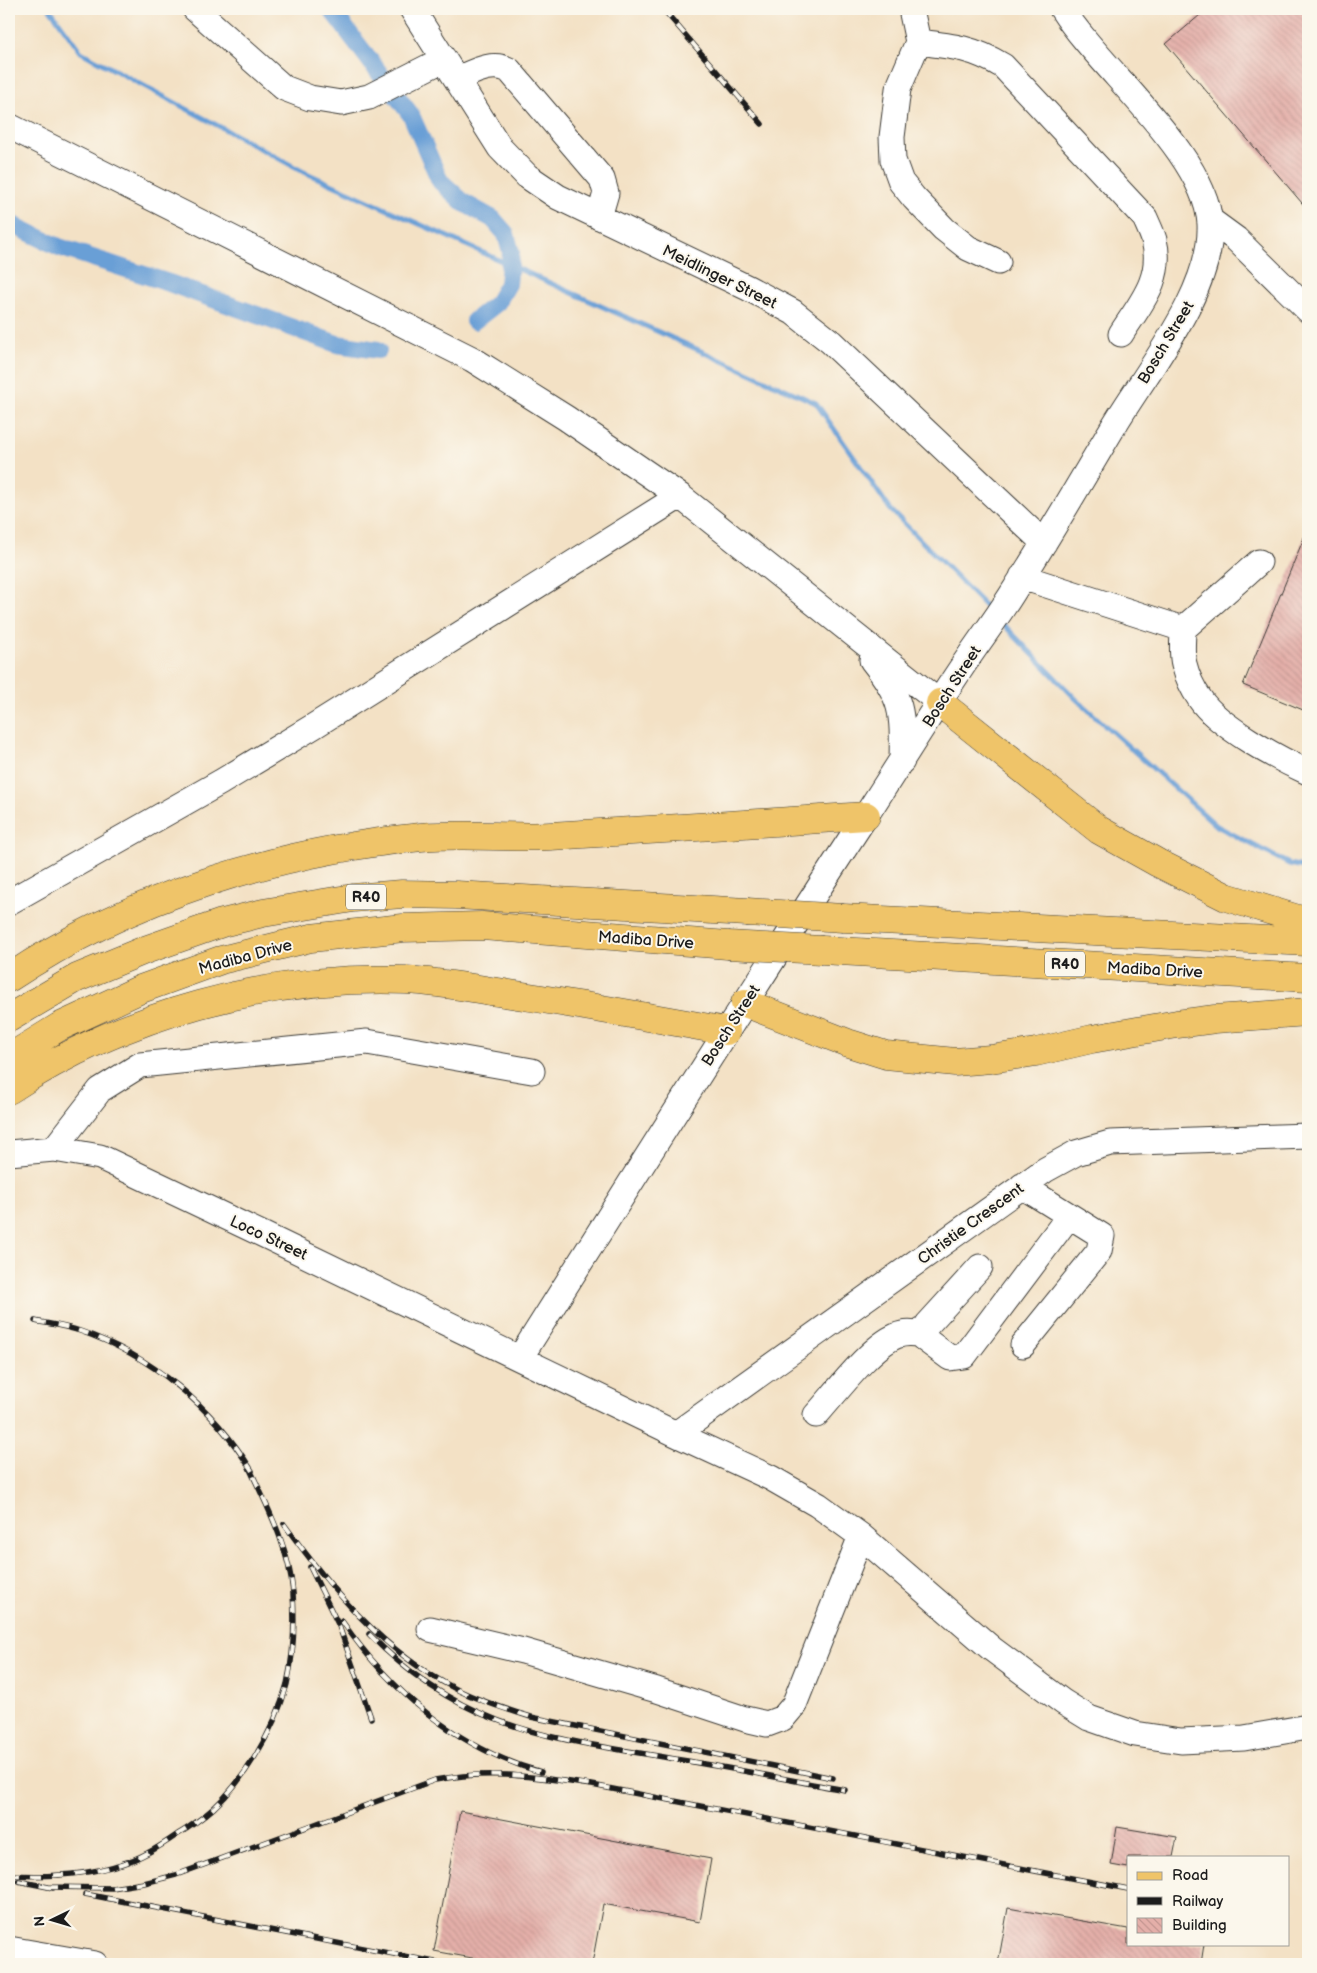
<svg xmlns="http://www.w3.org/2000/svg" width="1317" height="1973" font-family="'Balsamiq Sans',sans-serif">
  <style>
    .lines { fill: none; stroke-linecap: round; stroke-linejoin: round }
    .stream { stroke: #699fd6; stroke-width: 5 }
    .canal { stroke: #699fd6; stroke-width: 18 }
    .building { fill: url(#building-back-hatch) }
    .minor-casing { stroke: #3c3a35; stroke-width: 27 }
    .major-casing { stroke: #3c3a35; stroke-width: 29 }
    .minor { stroke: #fff; stroke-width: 25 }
    .major { stroke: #efc469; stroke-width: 28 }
    .rail-casing { stroke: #1c1c1c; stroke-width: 5.5 }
    .rail { stroke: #fbf7ec; stroke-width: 4; stroke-dasharray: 11; stroke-linecap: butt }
    .major-bridge-casing { stroke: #3c3a35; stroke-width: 29; stroke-linecap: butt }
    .major-bridge { stroke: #efc469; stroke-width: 28 }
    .labels { text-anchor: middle; stroke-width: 4; stroke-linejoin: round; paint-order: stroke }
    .shield { fill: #fbf7ec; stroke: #5f5e5a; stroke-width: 1 }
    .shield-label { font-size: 15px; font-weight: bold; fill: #1c1c1c }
    .street-label { font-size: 16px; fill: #1c1c1c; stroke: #fbf7ec }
  </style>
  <defs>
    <pattern id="building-back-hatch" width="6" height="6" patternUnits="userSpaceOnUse" patternTransform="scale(1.25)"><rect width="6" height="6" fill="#e4afa9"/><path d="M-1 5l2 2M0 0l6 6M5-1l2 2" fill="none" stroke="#c39691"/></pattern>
  </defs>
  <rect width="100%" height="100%" fill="#fbf7ec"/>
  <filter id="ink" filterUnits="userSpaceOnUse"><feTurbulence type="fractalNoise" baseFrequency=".02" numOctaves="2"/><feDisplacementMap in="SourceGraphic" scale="10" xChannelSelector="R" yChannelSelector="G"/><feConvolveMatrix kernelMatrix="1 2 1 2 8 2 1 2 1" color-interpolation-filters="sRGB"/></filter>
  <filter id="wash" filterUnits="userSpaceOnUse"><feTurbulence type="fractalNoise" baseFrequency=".0096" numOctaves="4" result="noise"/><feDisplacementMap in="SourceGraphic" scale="20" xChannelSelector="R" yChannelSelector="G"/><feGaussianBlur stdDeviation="1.12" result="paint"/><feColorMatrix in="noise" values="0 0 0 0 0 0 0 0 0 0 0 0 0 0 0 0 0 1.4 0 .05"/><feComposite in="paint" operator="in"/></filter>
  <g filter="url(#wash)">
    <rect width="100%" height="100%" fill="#f3e1c5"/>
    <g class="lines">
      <path class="stream" d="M 50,9 L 81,52 L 302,171 L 816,403 L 890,509 L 991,612
        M 1002,623 L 1076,699 L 1217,826 L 1289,864 L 1308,868"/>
      <path class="canal" d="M 331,9 L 411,115 L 440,181 L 464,203 L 493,219 L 506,234 L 511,253 L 508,284 L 497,303 L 474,321
        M 9,223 L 59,247 L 169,283 L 337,344 L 378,350"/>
    </g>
    <g id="blocks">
      <path class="building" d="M 1207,9 L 1308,9 L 1308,210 L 1166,44 Z
        M 1308,528 L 1308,712 L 1243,685 Z
        M 460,1811 L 711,1859 L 700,1922 L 603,1904 L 592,1964 L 505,1964 L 434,1951 Z
        M 1117,1827 L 1177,1837 L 1173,1857 L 1128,1857 L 1128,1868 L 1111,1865 Z
        M 1008,1908 L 1128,1929 L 1128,1944 L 1204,1944 L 1201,1964 L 998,1964 Z"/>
    </g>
  </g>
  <g filter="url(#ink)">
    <use href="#blocks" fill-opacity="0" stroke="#3c3a35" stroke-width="1"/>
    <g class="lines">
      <g class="minor-casing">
        <path id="minor" d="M 195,9 L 284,88 L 310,98 L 341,103 L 369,97 L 444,59
          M 412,9 L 500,148 L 527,176 L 558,197 L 748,288 L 793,312 L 831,342 L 1044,543
          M 911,9 L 918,42 C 953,46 973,48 1003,66 L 1145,218 C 1148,225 1152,233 1154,240 C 1164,278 1140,304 1121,334
          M 918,42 L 898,89 L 892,137 L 893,160 L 901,182 L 914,198 L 944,229 L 968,248 L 998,262
          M 457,79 C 474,72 491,61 509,70 L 602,179 L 606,193 L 599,217
          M 9,126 L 472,359 L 566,418 L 680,496 L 940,703
          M 1210,220 L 1236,239 L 1308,310
          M 1259,562 L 1183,629 C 1183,640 1181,653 1184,664 C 1187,676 1193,689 1200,699 C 1218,726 1278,759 1308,772
          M 1022,577 L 1183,629
          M 872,660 C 903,699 903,712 902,761
          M 9,902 L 221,782 L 314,726 L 680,496
          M 54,1149 L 100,1090 L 140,1065 L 367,1042 L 532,1071
          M 9,1153 L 54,1149 L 100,1157 L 262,1234 L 676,1434 L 771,1478 L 818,1505 L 861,1536 L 992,1649 L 1063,1702 L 1089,1718 L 1135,1734 L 1181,1741 L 1244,1738 L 1308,1727
          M 1022,1186 L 1102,1236 L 1099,1251 L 1023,1345
          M 980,1267 L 928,1324 L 923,1331 L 923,1338 L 950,1358 L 964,1356 L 1069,1216
          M 520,1358 C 634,1177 748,996 865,817 C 900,763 934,708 970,655 C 985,633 1001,612 1015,589 C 1050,535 1082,479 1115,424 C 1148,369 1213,290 1210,224 C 1206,154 1100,69 1062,9
          M 816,1415 C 836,1393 870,1347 896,1336 C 905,1332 913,1333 922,1335
          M 676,1434 L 1045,1170 L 1076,1153 L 1110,1143 L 1308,1136
          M 430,1629 L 523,1651 L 657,1690 L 745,1719 L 767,1724 L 783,1718 L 794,1705 L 861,1536
          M 9,1949 L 95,1964"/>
      </g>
      <g class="major-casing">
        <path id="major" d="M 940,703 L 1099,830 L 1158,863 L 1226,897 L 1308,922
          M 843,918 L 1308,942
          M 822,950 L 1308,978
          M 9,978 C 131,896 275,852 421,837 C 464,833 508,838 550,836 C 655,830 761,823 866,816
          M 745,1003 L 848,1043 L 886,1055 L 955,1062 L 991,1059 L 1036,1052 L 1092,1039 L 1177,1024 L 1215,1019 L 1308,1012
          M 9,1018 L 77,978 L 145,950 L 222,923 L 263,913 L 353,898 L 402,894 L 456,895 L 747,912
          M 9,1058 L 59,1027 L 141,989 L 221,960 L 311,938 L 403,928 L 482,926 L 728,945
          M 9,1090 C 124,1014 268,975 406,980 C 441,982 476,989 510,994 C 583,1005 654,1018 726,1031"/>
      </g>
      <use href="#minor" class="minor"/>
      <use href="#major" class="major"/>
      <g class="rail-casing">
        <path id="rail" d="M 663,9 L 762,124
          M 35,1321 C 50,1324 65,1326 80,1331 C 151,1355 213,1407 252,1471
          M 284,1524 C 330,1588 384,1653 456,1689 C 480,1701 505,1709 531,1717 L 833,1778
          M 310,1567 L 339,1626 L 371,1718
          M 342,1621 C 390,1691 458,1749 541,1772
          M 369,1634 C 405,1671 449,1702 497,1720 C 555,1742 620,1749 681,1760 C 736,1769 790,1780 845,1790
          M 9,1875 C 46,1877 85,1876 121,1864 C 142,1858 161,1846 178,1834 C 187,1829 195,1823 203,1817 C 241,1788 275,1730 287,1684 C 294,1654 295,1624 293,1593 C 289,1547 267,1506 248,1465
          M 18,1881 L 53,1888
          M 47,1887 L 112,1888 L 144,1883 L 176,1875 L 435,1780 C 492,1769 535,1777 592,1785 L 1128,1889
          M 85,1894 L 445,1964"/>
      </g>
      <use href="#rail" class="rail"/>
      <g class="major-bridge-casing">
        <path id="major-bridge" d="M 747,912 L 843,918
          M 728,945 L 822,950"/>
      </g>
      <use href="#major-bridge" class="major-bridge"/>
    </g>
  </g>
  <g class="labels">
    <g class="shield">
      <rect x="346" y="884.5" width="40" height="25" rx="4"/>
      <rect x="1045" y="951.5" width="40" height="25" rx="4"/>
    </g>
    <g class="shield-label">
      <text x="366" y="902">R40</text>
      <text x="1065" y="969">R40</text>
    </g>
    <g class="street-label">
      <text transform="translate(720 276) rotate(26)" y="6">Meidlinger Street</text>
      <text transform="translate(1165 342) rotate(-59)" y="6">Bosch Street</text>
      <text transform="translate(951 686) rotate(-57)" y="6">Bosch Street</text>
      <text transform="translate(646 939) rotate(4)" y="6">Madiba Drive</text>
      <text transform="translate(245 956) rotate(-15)" y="6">Madiba Drive</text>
      <text transform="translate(1155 969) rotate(3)" y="6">Madiba Drive</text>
      <text transform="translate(730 1025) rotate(-57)" y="6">Bosch Street</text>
      <text transform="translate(970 1223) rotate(-36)" y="6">Christie Crescent</text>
      <text transform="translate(269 1237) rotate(25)" y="6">Loco Street</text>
    </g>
  </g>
  <rect width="1317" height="1973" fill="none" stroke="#fbf7ec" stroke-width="30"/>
  <rect x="1127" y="1856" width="162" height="90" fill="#fbf7ec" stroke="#a29f99"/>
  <rect x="1137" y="1872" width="25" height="8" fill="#efc469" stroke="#a29f99"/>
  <text x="1172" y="1880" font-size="15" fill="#1c1c1c">Road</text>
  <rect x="1137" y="1897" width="25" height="8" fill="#1c1c1c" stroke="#a29f99"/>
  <text x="1172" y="1906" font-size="15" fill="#1c1c1c">Railway</text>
  <rect x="1137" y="1918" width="25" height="15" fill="url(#building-back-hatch)" stroke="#a29f99"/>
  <text x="1172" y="1930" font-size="15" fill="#1c1c1c">Building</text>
  <g transform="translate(52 1920) rotate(265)" stroke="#fbf7ec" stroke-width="4" paint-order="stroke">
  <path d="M0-4L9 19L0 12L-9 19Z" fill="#1c1c1c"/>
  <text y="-8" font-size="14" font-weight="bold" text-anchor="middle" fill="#1c1c1c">N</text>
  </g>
</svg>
